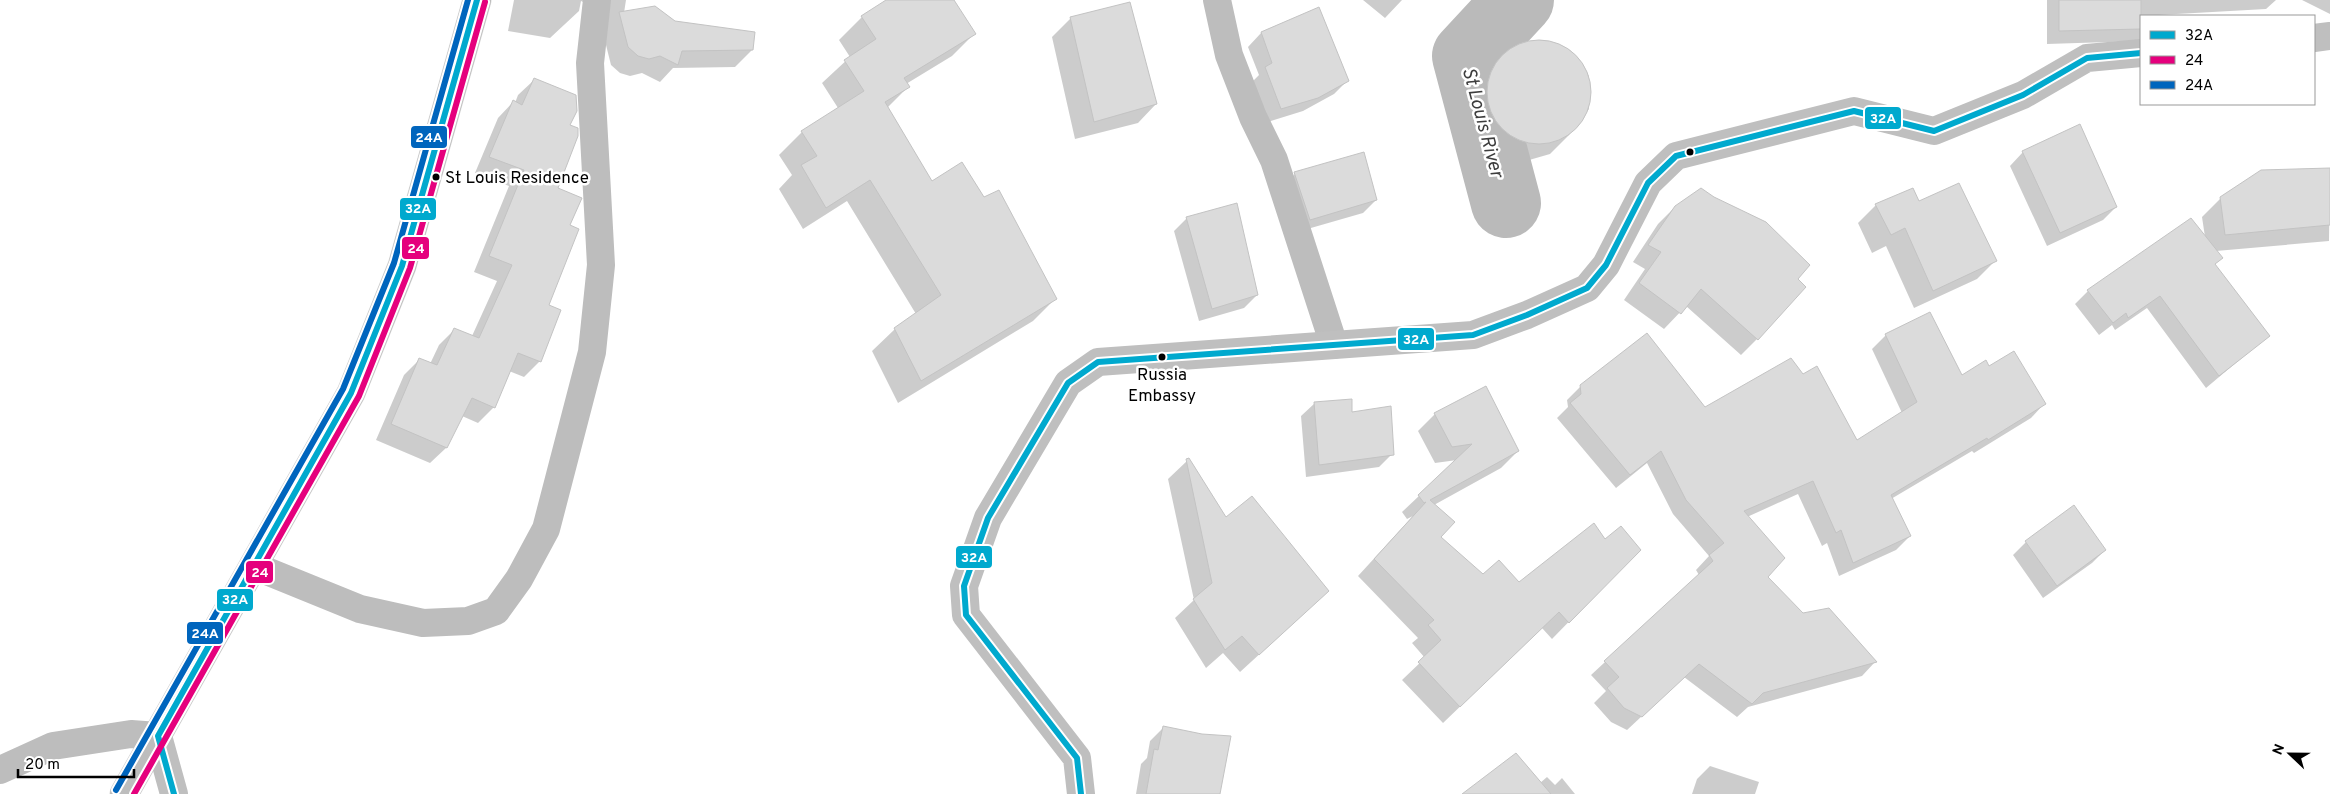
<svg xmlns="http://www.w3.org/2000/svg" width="2330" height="794" font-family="Overpass,sans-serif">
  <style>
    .shadow { fill: #0003 }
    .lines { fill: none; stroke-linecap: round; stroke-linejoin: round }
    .river { stroke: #bababa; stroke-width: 70 }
    .building { fill: #dbdbdb; stroke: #c3c3c3 }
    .primary-casing { stroke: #dbdbdb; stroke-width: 29 }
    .minor { stroke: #bdbdbd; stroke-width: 28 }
    .secondary { stroke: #bfbfbf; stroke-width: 28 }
    .primary { stroke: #bdbdbd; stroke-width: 28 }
    .bus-1-casing { stroke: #fff; stroke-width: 10 }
    .bus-2-casing { stroke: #fff; stroke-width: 10 }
    .bus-3-casing { stroke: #fff; stroke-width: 10 }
    .bus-1 { stroke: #00a9ce; stroke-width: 6 }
    .bus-2 { stroke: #e5007d; stroke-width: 6 }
    .bus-3 { stroke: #0065bd; stroke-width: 6 }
    .bus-dot { fill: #000; stroke: #fff; stroke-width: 2 }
    .labels { text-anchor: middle; stroke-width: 5; stroke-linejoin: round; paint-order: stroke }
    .bus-label { font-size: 17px; fill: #000; stroke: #fff; text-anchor: start }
    .water-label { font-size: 19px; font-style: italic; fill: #3d3d3d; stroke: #fff }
    .line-badge { stroke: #fff; stroke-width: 2 }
    .badge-label { font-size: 14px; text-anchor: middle; font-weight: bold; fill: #fff }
  </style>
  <rect width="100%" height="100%" fill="#fff"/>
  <path class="shadow" d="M 514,0 L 626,0 L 624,13 L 675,23 L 752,50 L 735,67 L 673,68 L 660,82 L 642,73 L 630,76 L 620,73 L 611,65 L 604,37 L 589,5 L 581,1 L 579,11 L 550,38 L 508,31 Z
    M 888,0 L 953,0 L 974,34 L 952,56 L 906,84 L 908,87 L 887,108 L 932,182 L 984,199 L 1055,299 L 1033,321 L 898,403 L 872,351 L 895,329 L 916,314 L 847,201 L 803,229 L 779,189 L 792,175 L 779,155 L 802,132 L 838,108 L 822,83 L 850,57 L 839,40 L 862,17 Z
    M 1363,0 L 1402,0 L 1385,18 Z
    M 2047,0 L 2276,0 L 2266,9 L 2141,16 L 2140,41 L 2047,44 Z
    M 2302,0 L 2330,0 L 2330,14 Z
    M 1318,8 L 1347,81 L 1334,94 L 1303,111 L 1268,122 L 1253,81 L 1259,75 L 1248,47 L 1261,33 Z
    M 1071,18 L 1156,104 L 1138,123 L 1075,139 L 1052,37 Z
    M 1540,40 L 1570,50 L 1589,76 L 1589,109 L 1569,135 L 1550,154 L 1519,163 L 1488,153 L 1470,127 L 1470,95 L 1490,68 L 1509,49 Z
    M 534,80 L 569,125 L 556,189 L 569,226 L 547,306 L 540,361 L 524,377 L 509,371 L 494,407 L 478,423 L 462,416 L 446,448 L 430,463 L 376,440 L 404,375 L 420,359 L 430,364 L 439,345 L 455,329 L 472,336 L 497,281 L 474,272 L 509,186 L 475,173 L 498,118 L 513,102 L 515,103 L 518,95 Z
    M 2023,152 L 2116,207 L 2103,220 L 2047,246 L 2010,166 Z
    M 2330,169 L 2329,241 L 2216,251 L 2222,258 L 2214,265 L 2269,335 L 2206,388 L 2147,308 L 2115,330 L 2112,325 L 2099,335 L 2075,304 L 2088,291 L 2191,219 L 2205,237 L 2202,217 L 2221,198 Z
    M 1295,174 L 1376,200 L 1363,213 L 1297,232 L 1282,187 Z
    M 1919,203 L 1995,261 L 1977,279 L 1914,308 L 1886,246 L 1872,253 L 1858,223 L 1876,205 Z
    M 1675,207 L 1796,279 L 1757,339 L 1741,355 L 1686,306 L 1664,329 L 1624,300 L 1645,269 L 1633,262 L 1658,224 Z
    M 1187,218 L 1257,295 L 1244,308 L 1199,321 L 1174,231 Z
    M 1886,335 L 1962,377 L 1988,368 L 2044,404 L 2031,418 L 1974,453 L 1972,451 L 1891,499 L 1910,536 L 1896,550 L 1839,576 L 1827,543 L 1822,546 L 1798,494 L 1747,517 L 1766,577 L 1803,615 L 1875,662 L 1862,676 L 1748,707 L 1737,717 L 1684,677 L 1627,730 L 1611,722 L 1594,703 L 1606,691 L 1591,675 L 1699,575 L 1696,570 L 1709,556 L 1673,514 L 1647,463 L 1616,488 L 1557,418 L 1568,407 L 1567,400 L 1581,386 L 1704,409 L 1857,441 L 1902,413 L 1872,349 Z
    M 1315,403 L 1351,413 L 1392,454 L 1379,467 L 1306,477 L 1301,416 Z
    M 1435,414 L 1518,451 L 1501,468 L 1434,505 L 1439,537 L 1483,576 L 1519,584 L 1605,540 L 1639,550 L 1552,639 L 1542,628 L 1443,723 L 1402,680 L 1425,658 L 1412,643 L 1418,638 L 1358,576 L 1413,516 L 1407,519 L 1402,512 L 1457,460 L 1435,463 L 1418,431 Z
    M 1188,460 L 1226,519 L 1309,609 L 1240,672 L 1223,653 L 1206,668 L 1175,618 L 1194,600 L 1168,479 Z
    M 2026,542 L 2105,550 L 2092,563 L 2043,598 L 2013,555 Z
    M 1163,728 L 1219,794 L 1136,794 L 1141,764 L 1147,758 L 1150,741 Z
    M 1710,766 L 1759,782 L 1755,794 L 1692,794 L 1697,779 Z
    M 1547,777 L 1555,785 L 1562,778 L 1575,794 L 1464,794 L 1540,783 Z"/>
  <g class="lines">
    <path class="river" d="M 1506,203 L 1467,56 L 1519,0"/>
  </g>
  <path class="building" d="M 886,0 L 954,0 L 976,34 L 904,78 L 910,87 L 885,102 L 932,181 L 962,162 L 984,197 L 999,190 L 1057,299 L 921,381 L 894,328 L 941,295 L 870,180 L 826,208 L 801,165 L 817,156 L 801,131 L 864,91 L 844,60 L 876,39 L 861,16 Z
    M 2059,0 L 2141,0 L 2141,29 L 2059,31 Z
    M 1130,2 L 1157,104 L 1094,122 L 1070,17 Z
    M 655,6 L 675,21 L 755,32 L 753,50 L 682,51 L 678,65 L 660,56 L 649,59 L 638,56 L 628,47 L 619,12 Z
    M 1319,7 L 1349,81 L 1318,98 L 1281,109 L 1265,67 L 1272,63 L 1261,32 Z
    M1487 92a52 52 0 1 1 104 0a52 52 0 1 1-104 0Z
    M 534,78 L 576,95 L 577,111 L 570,125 L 578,128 L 578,136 L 558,188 L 582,198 L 570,225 L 579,229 L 549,305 L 561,310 L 541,362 L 518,353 L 495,408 L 472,398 L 447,448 L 391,424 L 419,358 L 437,365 L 454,328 L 479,338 L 512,265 L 489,256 L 524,170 L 489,157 L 513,100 L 522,105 Z
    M 2080,124 L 2117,207 L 2060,233 L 2022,151 Z
    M 1364,152 L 1377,200 L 1310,220 L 1294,172 Z
    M 2330,168 L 2330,225 L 2225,235 L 2220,197 L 2261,170 Z
    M 1959,183 L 1997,261 L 1933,291 L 1905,228 L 1891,235 L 1875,204 L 1913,188 L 1919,201 Z
    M 1701,188 L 1714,197 L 1766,222 L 1810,265 L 1798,279 L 1806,287 L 1758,340 L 1701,289 L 1681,314 L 1639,283 L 1661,252 L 1648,245 L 1675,206 Z
    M 1237,203 L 1258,295 L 1212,309 L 1186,217 Z
    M 2191,218 L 2223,258 L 2215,264 L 2270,336 L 2219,376 L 2160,296 L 2128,318 L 2126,313 L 2113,323 L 2087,290 Z
    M 1930,312 L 1962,375 L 1986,360 L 1989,366 L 2014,351 L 2046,404 L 1988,440 L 1987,438 L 1891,495 L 1911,536 L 1853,563 L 1841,530 L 1836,533 L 1813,481 L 1744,511 L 1785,558 L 1768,577 L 1803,613 L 1829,608 L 1877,662 L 1763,693 L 1752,704 L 1699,664 L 1642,717 L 1624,708 L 1607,688 L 1619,677 L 1604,661 L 1713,561 L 1709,555 L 1724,543 L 1686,500 L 1661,451 L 1630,475 L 1570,403 L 1581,394 L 1580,385 L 1647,333 L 1705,407 L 1791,358 L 1803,374 L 1817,366 L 1857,440 L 1917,402 L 1885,334 Z
    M 1486,386 L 1519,451 L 1430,500 L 1455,522 L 1441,537 L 1483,574 L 1499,560 L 1519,582 L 1594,523 L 1605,539 L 1621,526 L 1641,550 L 1569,623 L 1559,612 L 1460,707 L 1418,662 L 1441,640 L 1428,625 L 1434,620 L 1374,559 L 1426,502 L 1424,503 L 1418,495 L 1472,444 L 1452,447 L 1434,413 Z
    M 1352,399 L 1352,412 L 1391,406 L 1394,455 L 1319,465 L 1314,402 Z
    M 1189,458 L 1226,517 L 1252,496 L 1329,591 L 1259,655 L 1242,636 L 1225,650 L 1193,599 L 1212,583 L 1186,459 Z
    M 2074,505 L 2106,550 L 2057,586 L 2025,541 Z
    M 1163,726 L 1202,734 L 1231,736 L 1220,794 L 1146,794 L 1154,749 L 1158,750 Z
    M 1516,753 L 1551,794 L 1462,794 Z"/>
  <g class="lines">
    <g class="primary-casing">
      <path id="primary" d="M 124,794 L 351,393 L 402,266 L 477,0"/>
    </g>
    <path class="minor" d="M 1217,0 L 1229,55 L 1253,117 L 1274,160 L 1334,345
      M 254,566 L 360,609 L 423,623 L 468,621 L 496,611 L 519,579 L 546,529 L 592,352 L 601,265 L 590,63 L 597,0
      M 0,770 L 53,746 L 131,734 L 158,736"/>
    <path class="secondary" d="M 2314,38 L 2330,36
      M 158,736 L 174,794
      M 1081,794 L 1077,758 L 966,615 L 964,586 L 988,518 L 1068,383 L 1098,362 L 1473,335 L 1527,315 L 1587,288 L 1606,265 L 1648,183 L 1676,156 L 1854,111 L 1934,131 L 2023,95 L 2087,58 L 2141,53"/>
    <use href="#primary" class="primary"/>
    <g class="bus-1-casing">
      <path id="bus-1" d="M 174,794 L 158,736 L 351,393 L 402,266 L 477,0
        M 1081,794 L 1077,758 L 966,615 L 964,586 L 988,518 L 1068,383 L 1098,362 L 1473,335 L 1527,315 L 1587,288 L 1606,265 L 1648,183 L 1676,156 L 1854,111 L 1934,131 L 2023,95 L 2087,58 L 2141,53"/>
    </g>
    <g class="bus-2-casing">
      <path id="bus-2" d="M 134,794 L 359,396 L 410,268 L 485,2"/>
    </g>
    <g class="bus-3-casing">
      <path id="bus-3" d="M 116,790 L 343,389 L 394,263 L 468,0"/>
    </g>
    <use href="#bus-1" class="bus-1"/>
    <use href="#bus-2" class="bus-2"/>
    <use href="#bus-3" class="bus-3"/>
  </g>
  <g class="bus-dot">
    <circle cx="1690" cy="152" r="4.5"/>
    <circle cx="436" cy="177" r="4.5"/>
    <circle cx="1162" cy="357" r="4.5"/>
  </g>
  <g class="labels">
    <g class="bus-label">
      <text x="445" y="183">St Louis Residence</text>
      <text x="1162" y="380" text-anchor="middle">Russia<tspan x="1162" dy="21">Embassy</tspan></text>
    </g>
    <g class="water-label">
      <text transform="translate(1484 122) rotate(75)" y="7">St Louis River</text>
    </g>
  </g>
  <g class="line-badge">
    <rect x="1864" y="106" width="38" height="24" rx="5" fill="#00a9ce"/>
    <rect x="410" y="125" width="38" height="24" rx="5" fill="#0065bd"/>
    <rect x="399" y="197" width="38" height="24" rx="5" fill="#00a9ce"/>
    <rect x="401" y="236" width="29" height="24" rx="5" fill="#e5007d"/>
    <rect x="1397" y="327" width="38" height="24" rx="5" fill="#00a9ce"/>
    <rect x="955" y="545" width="38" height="24" rx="5" fill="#00a9ce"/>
    <rect x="245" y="560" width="29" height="24" rx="5" fill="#e5007d"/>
    <rect x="216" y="588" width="38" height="24" rx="5" fill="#00a9ce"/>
    <rect x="186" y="621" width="38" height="24" rx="5" fill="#0065bd"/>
  </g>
  <g class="badge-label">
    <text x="1883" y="123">32A</text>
    <text x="429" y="142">24A</text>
    <text x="418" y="213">32A</text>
    <text x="416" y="253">24</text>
    <text x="1416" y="344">32A</text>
    <text x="974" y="562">32A</text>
    <text x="260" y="577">24</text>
    <text x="235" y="604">32A</text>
    <text x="205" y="638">24A</text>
  </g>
  <rect x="2140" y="15" width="175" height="90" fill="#ffffff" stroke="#999999"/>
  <rect x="2150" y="31" width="25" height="8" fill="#00a9ce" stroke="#999999"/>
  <text x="2185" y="40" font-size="15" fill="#000000">32A</text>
  <rect x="2150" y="56" width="25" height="8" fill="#e5007d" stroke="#999999"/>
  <text x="2185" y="65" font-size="15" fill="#000000">24</text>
  <rect x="2150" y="81" width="25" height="8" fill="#0065bd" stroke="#999999"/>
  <text x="2185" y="90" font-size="15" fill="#000000">24A</text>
  <g transform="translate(2290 754) rotate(292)" stroke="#ffffff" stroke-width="4" paint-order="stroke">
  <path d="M0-4L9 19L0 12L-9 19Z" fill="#000000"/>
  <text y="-8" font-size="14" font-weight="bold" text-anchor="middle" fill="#000000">N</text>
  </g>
  <path d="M18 769v8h116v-8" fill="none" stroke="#000000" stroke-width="2.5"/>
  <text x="25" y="769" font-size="15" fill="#000000" stroke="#ffffff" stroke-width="4" paint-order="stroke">20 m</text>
</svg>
